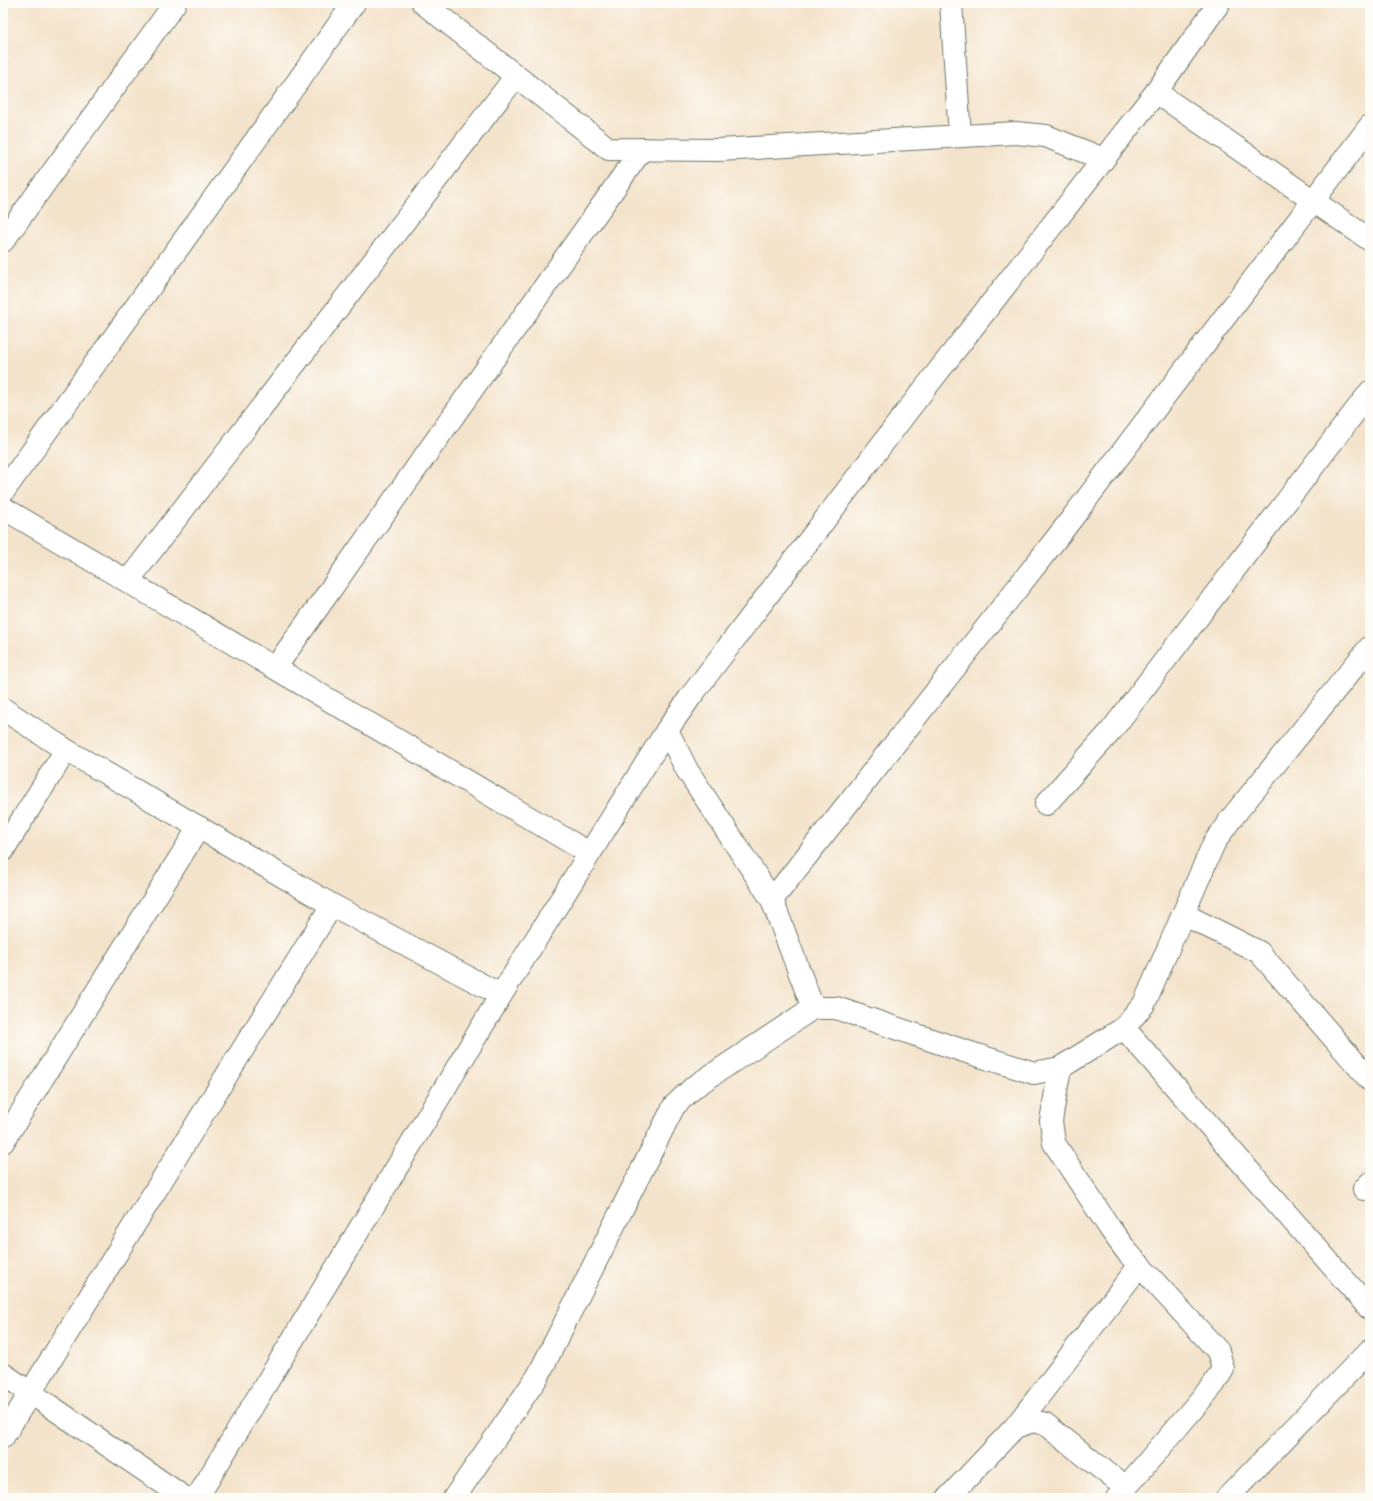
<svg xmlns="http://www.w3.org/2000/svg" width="1373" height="1501" font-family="Itim,sans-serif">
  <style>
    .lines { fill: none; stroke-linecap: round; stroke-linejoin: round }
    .minor-casing { stroke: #6a7769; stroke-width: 24 }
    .minor { stroke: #fff; stroke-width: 22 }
  </style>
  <rect width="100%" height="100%" fill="#fdfcf7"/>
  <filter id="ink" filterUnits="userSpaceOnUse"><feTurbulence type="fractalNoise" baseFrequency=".025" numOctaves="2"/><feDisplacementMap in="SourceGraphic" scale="8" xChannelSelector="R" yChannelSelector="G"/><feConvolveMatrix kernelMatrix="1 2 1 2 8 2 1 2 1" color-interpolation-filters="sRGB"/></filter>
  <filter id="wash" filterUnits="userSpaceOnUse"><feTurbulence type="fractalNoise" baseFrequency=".012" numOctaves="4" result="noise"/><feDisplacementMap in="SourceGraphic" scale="16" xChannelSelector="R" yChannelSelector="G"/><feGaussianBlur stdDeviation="0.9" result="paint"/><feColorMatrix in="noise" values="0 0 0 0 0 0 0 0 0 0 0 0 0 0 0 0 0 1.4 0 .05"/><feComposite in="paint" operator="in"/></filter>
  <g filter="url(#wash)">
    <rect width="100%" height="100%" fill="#f4e3cb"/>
  </g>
  <g filter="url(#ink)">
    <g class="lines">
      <g class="minor-casing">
        <path id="minor" d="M 423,3 L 609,149 L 719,150 L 1016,133 L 1046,136 L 1103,159
          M 951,3 L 960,136
          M 1156,92 L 1370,240
          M 3,241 L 175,3
          M 3,492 L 354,3
          M 3,508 L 589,853
          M 128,581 L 516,76
          M 275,668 L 642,149
          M 3,709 L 66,750 L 332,905 L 501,995
          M 667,730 L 687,770 L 772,900 L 813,1008
          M 1046,804 L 1111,731 L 1370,392
          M 3,850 L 66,750
          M 772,900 L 1063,530 L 1370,126
          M 1183,914 L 1259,952 L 1370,1080
          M 1124,1028 L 1370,1309
          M 1060,1068 L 1051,1121 L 1054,1143 L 1111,1230 L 1128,1253 L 1218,1351 L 1223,1369 L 1214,1384 L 1117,1498
          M 3,1142 L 199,827
          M 1364,1189 L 1370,1183
          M 3,1374 L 185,1498
          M 1015,1427 L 1140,1265
          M 3,1437 L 332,905
          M 197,1498 L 501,995 L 667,730 L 691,696 L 905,414 L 1156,92 L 1219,3
          M 454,1498 L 538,1376 L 674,1106 L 694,1087 L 813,1008 L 836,1008 L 964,1051 L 1034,1073 L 1060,1068 L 1124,1028 L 1144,1004 L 1214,843 L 1230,820 L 1370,647
          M 948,1498 L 1015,1427 L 1033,1421 L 1045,1424 L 1126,1488
          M 1227,1498 L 1370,1350"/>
      </g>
      <use href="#minor" class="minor"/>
    </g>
  </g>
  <rect width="1373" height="1501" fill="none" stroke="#fdfcf7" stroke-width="16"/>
</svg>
